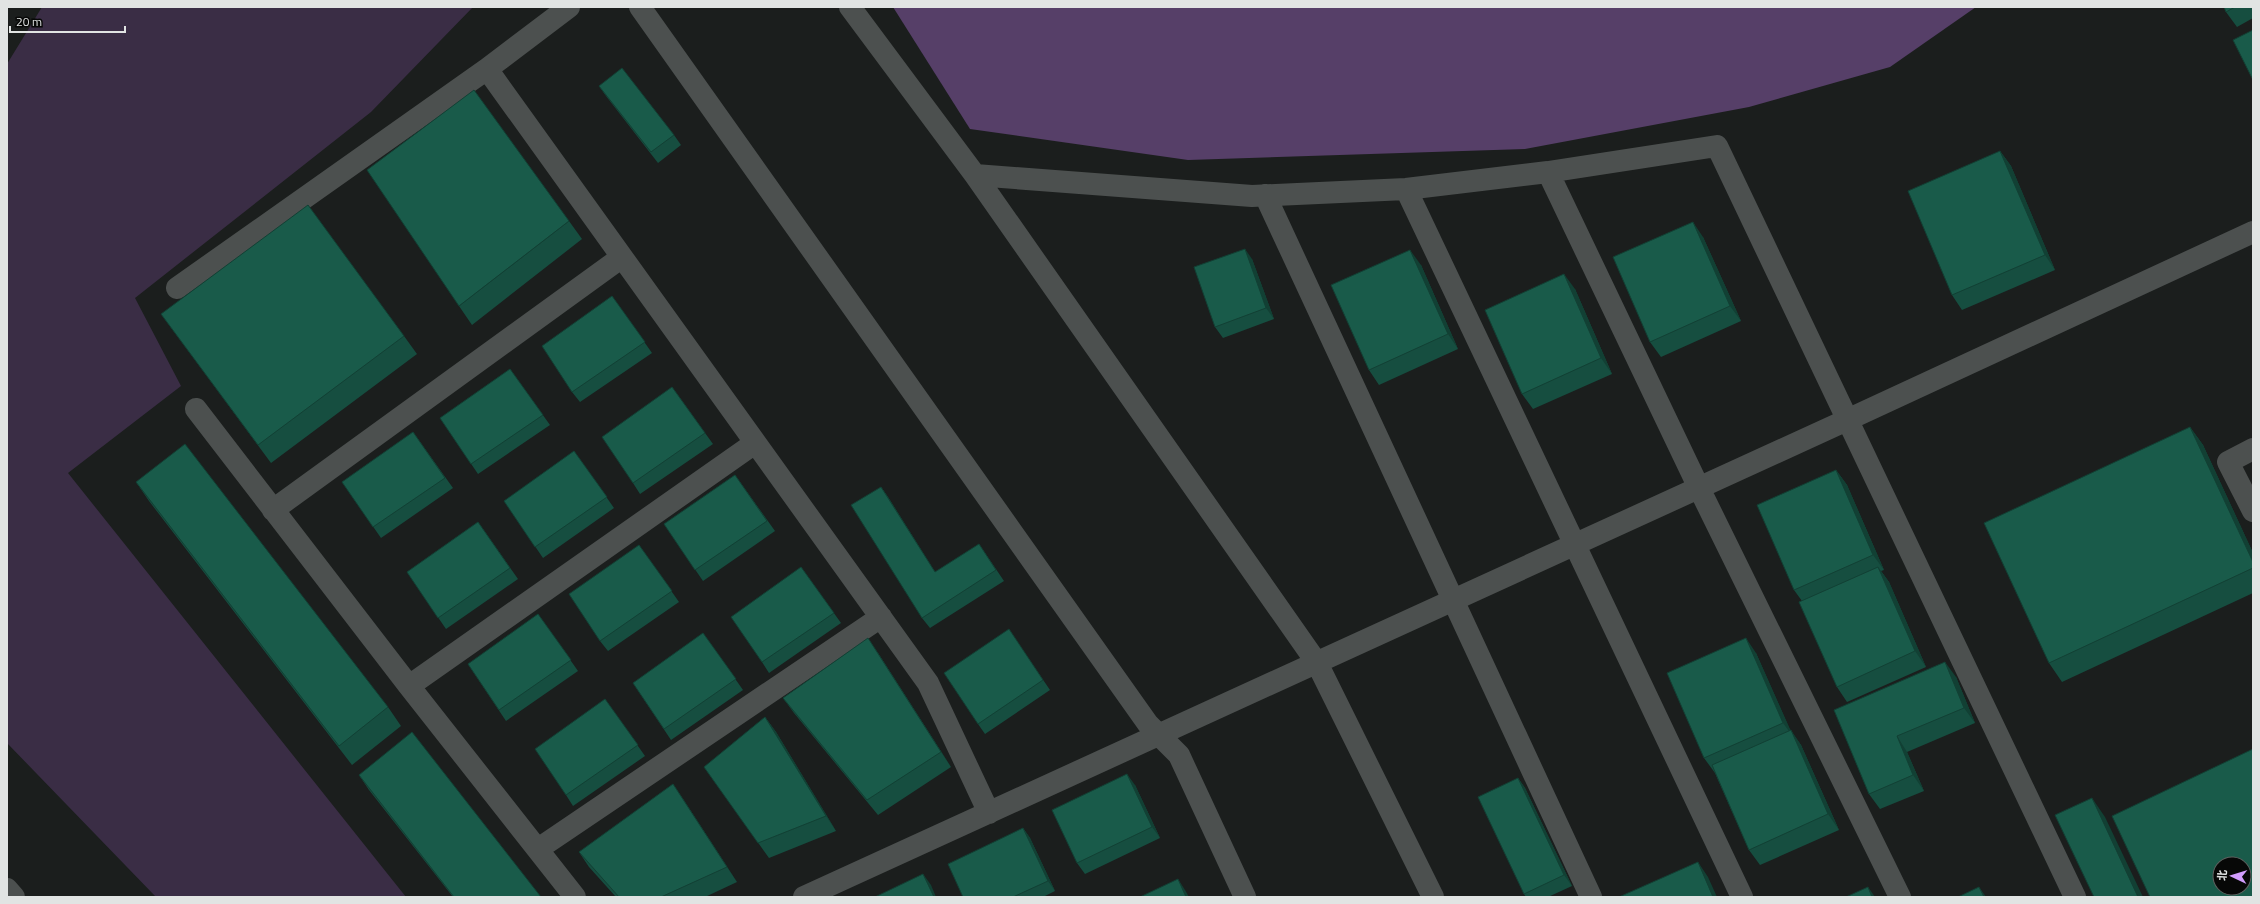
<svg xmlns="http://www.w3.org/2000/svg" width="2260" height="904" font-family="'Titillium Web','Noto Sans SC',sans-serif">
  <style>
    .green { fill: #3a2d45 }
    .forest { fill: #563f68 }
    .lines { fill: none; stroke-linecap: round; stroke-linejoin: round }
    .minor { stroke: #4c504f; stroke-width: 22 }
    .wall { fill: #164e40 }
    .shaded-wall { fill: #124034 }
    .building { fill: #195b4a; stroke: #124034; fill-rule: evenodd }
  </style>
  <rect width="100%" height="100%" fill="#1b1e1d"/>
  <path class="green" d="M 42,7 L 473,7 L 371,112 L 135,298 L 181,386 L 68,473 L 406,897 L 156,897 L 7,743 L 7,64 Z"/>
  <path class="forest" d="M 893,7 L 1976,7 L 1890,67 L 1749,107 L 1525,149 L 1188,160 L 970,129 Z"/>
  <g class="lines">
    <path class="minor" d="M 640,7 L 1148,724 L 1179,755 L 1245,897
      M 850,7 L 975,175 L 1252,196 L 1406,189 L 1548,172 L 1717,146 L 2075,897
      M 487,69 L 928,683 L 989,813
      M 1548,172 L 1699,488 L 1900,897
      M 975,175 L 1317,663 L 1433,897
      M 1406,189 L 1742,897
      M 1265,195 L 1591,897
      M 177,288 L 487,69 L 569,7
      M 196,409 L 409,686 L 575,897
      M 2253,449 L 2228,462 L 2253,511
      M 273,510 L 622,257
      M 409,686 L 755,443
      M 538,849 L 881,617
      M 7,889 L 14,897
      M 804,897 L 1847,420 L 2253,232"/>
  </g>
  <path class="wall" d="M 2224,7 L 2253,7 L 2253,18 L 2237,27 L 2226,12 Z
    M 599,86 L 674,135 L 681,145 L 658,163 L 606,96 Z
    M 2000,151 L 2011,166 L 2055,270 L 1962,310 L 1952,295 Z
    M 569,221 L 582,239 L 472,325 L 459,306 Z
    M 1703,237 L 1741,321 L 1661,357 L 1650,342 Z
    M 1252,259 L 1274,319 L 1223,338 L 1215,327 Z
    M 1421,265 L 1458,349 L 1379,385 L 1369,370 Z
    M 1575,289 L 1612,374 L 1533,409 L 1522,394 Z
    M 612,296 L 652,353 L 580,402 L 572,392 Z
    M 161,314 L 404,336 L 417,354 L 271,463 Z
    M 510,369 L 550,425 L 478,474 L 440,418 Z
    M 672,387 L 713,444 L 640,494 L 633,483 Z
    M 2190,427 L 2203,445 L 2253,553 L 2253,593 L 2062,682 L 2049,663 Z
    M 413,432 L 453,488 L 381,538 L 342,482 Z
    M 574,451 L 614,508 L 543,558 L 504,501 Z
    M 1836,470 L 1847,485 L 1884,570 L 1881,571 L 1889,582 L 1926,667 L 1847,702 L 1837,687 L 1802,601 L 1794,590 Z
    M 735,475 L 775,531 L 703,581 L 664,524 Z
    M 136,482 L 388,707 L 401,726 L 352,765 L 149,501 Z
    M 881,487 L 888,497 L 935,572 L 979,544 L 1004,581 L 930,628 L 922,618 Z
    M 478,522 L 518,579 L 446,629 L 407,572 Z
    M 639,545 L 679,602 L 608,651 L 600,641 Z
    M 801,567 L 841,623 L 769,673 L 762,662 Z
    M 538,614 L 578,671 L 506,721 L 468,664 Z
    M 703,633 L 743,690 L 671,740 L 633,683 Z
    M 1016,640 L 1050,690 L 985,734 L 978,724 Z
    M 878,653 L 951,767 L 878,815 L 794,713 L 783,698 Z
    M 1756,653 L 1790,730 L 1801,745 L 1839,830 L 1760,865 L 1749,850 L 1715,773 L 1704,758 Z
    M 1956,677 L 1975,723 L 1907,752 L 1924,791 L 1880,809 L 1869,794 L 1834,710 Z
    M 605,699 L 645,756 L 573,806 L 566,795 Z
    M 765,717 L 776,732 L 836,831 L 769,858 L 704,767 Z
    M 359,775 L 541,897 L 453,897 L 369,790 Z
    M 1518,778 L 1525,788 L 1572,886 L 1548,897 L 1526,897 L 1524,894 Z
    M 673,784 L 683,799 L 737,882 L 705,897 L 616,897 L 589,867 L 579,852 Z
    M 1135,785 L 1160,838 L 1085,874 L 1077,863 Z
    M 1023,828 L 1030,838 L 1055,891 L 1043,897 L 963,897 Z"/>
  <path class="shaded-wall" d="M 2000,151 L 2011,166 L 2055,270 L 2045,255 Z
    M 1693,222 L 1703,237 L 1741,321 L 1730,306 Z
    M 1245,249 L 1252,259 L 1274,319 L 1266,308 Z
    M 1410,250 L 1421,265 L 1458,349 L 1448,334 Z
    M 1564,274 L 1575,289 L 1612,374 L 1601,358 Z
    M 2190,427 L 2203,445 L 2253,553 L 2253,562 Z
    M 1836,470 L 1847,485 L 1884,570 L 1873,555 Z
    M 881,487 L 888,497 L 942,583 L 935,572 Z
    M 1878,567 L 1889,582 L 1926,667 L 1915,651 Z
    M 868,638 L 878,653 L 951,767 L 941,752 Z
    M 1746,638 L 1756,653 L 1794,738 L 1783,723 Z
    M 1945,662 L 1956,677 L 1975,723 L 1964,708 Z
    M 765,717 L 776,732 L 836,831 L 826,816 Z
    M 1791,730 L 1801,745 L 1839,830 L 1828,814 Z
    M 1897,736 L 1907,752 L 1924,791 L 1913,775 Z
    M 1127,774 L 1135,785 L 1160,838 L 1152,827 Z
    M 1518,778 L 1525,788 L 1572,886 L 1564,875 Z
    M 673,784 L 683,799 L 737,882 L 727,867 Z
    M 2092,798 L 2105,817 L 2143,897 L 2138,897 Z
    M 1023,828 L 1030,838 L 1055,891 L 1048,881 Z
    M 1698,862 L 1708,877 L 1717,897 L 1713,897 Z
    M 923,874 L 931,885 L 936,897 L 934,897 Z
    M 1178,879 L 1185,890 L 1189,897 L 1186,897 Z
    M 1868,887 L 1875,897 L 1872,897 Z
    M 1979,887 L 1986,897 L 1984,897 Z"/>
  <path class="building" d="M 2224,7 L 2235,7 L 2226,12 Z
    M 2253,30 L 2253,80 L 2233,40 Z
    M 622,68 L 674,135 L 651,152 L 599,86 Z
    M 474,90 L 569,221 L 459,306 L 367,170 Z
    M 2000,151 L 2045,255 L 1952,295 L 1908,191 Z
    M 308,205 L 404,336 L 258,445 L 161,314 Z
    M 1693,222 L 1730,306 L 1650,342 L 1613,257 Z
    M 1245,249 L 1266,308 L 1215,327 L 1194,267 Z
    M 1410,250 L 1448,334 L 1369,370 L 1331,285 Z
    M 1564,274 L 1601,358 L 1522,394 L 1485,310 Z
    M 612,296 L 645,342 L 572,392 L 542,346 Z
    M 510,369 L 543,415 L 471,464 L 440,418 Z
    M 672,387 L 705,433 L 633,483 L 602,437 Z
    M 2190,427 L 2253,562 L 2253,568 L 2049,663 L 1984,523 Z
    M 413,432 L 445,478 L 373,527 L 342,482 Z
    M 185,444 L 388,707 L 339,746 L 136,482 Z
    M 574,451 L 607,497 L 535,547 L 504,501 Z
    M 1836,470 L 1873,555 L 1794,590 L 1757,505 Z
    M 735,475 L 767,521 L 695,570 L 664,524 Z
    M 881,487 L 935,572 L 979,544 L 996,570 L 922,618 L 851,505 Z
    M 478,522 L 510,568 L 438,618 L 407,572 Z
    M 639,545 L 672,591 L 600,641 L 569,594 Z
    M 801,567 L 834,613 L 762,662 L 731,617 Z
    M 1878,567 L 1915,651 L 1837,687 L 1799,602 Z
    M 538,614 L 571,660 L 499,710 L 468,664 Z
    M 1009,629 L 1043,680 L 978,724 L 944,673 Z
    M 703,633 L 736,679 L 664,729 L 633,683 Z
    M 868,638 L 941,752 L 867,800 L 783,698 Z
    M 1746,638 L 1783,723 L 1704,758 L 1667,673 Z
    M 1945,662 L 1964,708 L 1897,736 L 1913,775 L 1869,794 L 1834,710 Z
    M 605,699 L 638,745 L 566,795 L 535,749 Z
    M 765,717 L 826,816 L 758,843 L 704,767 Z
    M 1791,730 L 1828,814 L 1749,850 L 1712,765 Z
    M 412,732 L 541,897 L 454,897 L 359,775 Z
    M 2253,749 L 2253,897 L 2150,897 L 2112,816 ZM 2220,864 L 2244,864 L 2244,888 L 2220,888 Z
    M 1127,774 L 1152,827 L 1077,863 L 1052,810 Z
    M 1518,778 L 1564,875 L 1524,894 L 1478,797 Z
    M 673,784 L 727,867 L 661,897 L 619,897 L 579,852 Z
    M 2092,798 L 2138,897 L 2094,897 L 2055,815 Z
    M 1023,828 L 1048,881 L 1013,897 L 963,897 L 948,864 Z
    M 1698,862 L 1713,897 L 1619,897 Z
    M 923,874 L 934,897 L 875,897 Z
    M 1178,879 L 1186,897 L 1140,897 Z
    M 1868,887 L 1872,897 L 1846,897 Z
    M 1979,887 L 1984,897 L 1958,897 Z"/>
  <rect width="2260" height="904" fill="none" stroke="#e1e4e3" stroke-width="16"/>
  <g transform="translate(2232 876) rotate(274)"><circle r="19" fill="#070807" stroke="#5e605f"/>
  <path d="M0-3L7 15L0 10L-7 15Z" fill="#d29dfd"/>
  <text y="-6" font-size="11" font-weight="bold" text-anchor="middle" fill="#e1e4e3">北</text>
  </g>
  <path d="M10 26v6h115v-6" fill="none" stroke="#e1e4e3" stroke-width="2"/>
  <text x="16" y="26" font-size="12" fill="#e1e4e3" stroke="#070807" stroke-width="3" paint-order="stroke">20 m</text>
</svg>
